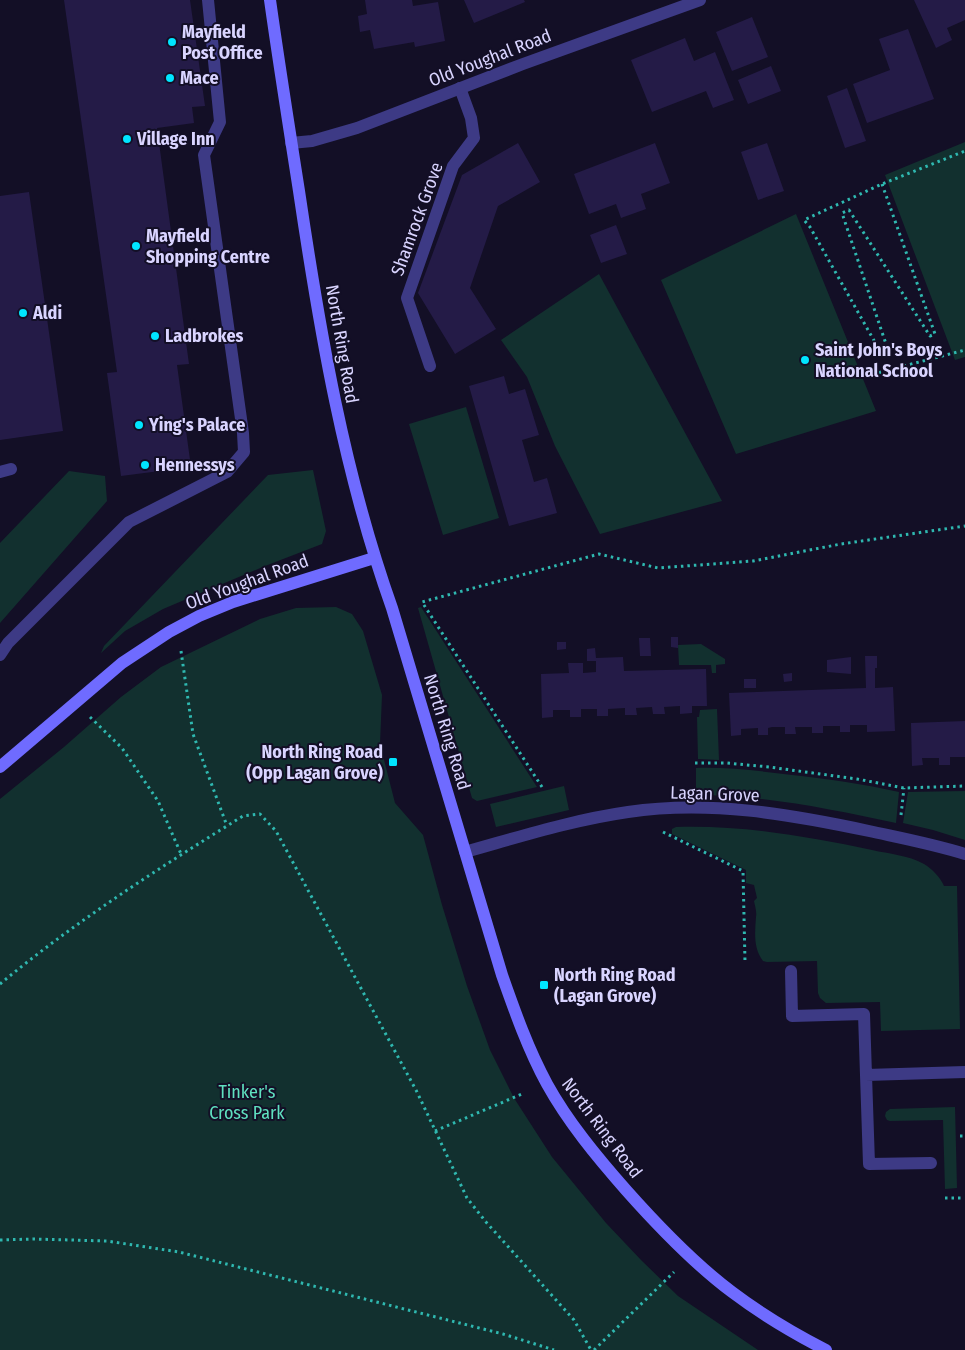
<svg xmlns="http://www.w3.org/2000/svg" width="965" height="1350" font-family="'Fira Sans Condensed',sans-serif">
  <style>
    .green { fill: #12302f }
    .building { fill: #241b47 }
    .lines { fill: none; stroke-linecap: round; stroke-linejoin: round }
    .path { stroke: #2fb8b0; stroke-width: 3; stroke-dasharray: 2.5 4; stroke-linecap: butt }
    .service { stroke: #3d3a85; stroke-width: 12 }
    .minor { stroke: #3d3a85; stroke-width: 12 }
    .tertiary { stroke: #3d3a85; stroke-width: 12 }
    .secondary { stroke: #6f6bff; stroke-width: 12 }
    .poi-dot { fill: #00e5ff; stroke: #130f26; stroke-width: 2 }
    .labels { text-anchor: middle; stroke-width: 4; stroke-linejoin: round; paint-order: stroke }
    .poi-label { font-size: 18px; font-weight: bold; fill: #d9d4ff; stroke: #130f26; text-anchor: start }
    .street-label { font-size: 18px; fill: #d9d4ff; stroke: #130f26 }
    .park-label { font-size: 18px; fill: #5fe0c0; stroke: #130f26 }
  </style>
  <rect width="100%" height="100%" fill="#130f26"/>
  <path class="green" d="M 965,142 L 965,357 L 955,360 L 885,175 Z
    M 796,214 L 876,411 L 736,454 L 661,280 Z
    M 599,274 L 722,501 L 600,534 L 555,446 L 527,377 L 501,340 Z
    M 466,407 L 499,518 L 443,535 L 409,424 Z
    M 313,470 L 326,531 L 322,544 L 265,566 L 163,609 L 125,631 L 101,653 L 104,646 L 268,475 Z
    M 69,471 L 105,476 L 107,501 L 0,623 L 0,543 Z
    M 336,607 L 352,614 L 363,631 L 382,695 L 380,744 L 395,803 L 423,835 L 442,905 L 467,986 L 490,1050 L 514,1098 L 552,1157 L 606,1223 L 641,1260 L 678,1296 L 758,1350 L 0,1350 L 0,799 L 64,747 L 121,697 L 161,667 L 260,619 L 296,608 Z
    M 421,607 L 537,787 L 477,801 L 472,798 L 418,608 Z
    M 701,644 L 725,659 L 725,664 L 716,665 L 716,673 L 712,673 L 711,665 L 679,665 L 678,645 Z
    M 717,709 L 719,760 L 698,759 L 697,717 L 699,717 L 700,710 Z
    M 696,768 C 728,767 760,771 792,775 C 828,779 864,784 899,792 L 896,823 C 830,809 763,795 696,795 Z
    M 564,786 L 569,810 L 496,827 L 490,804 Z
    M 965,791 L 965,840 L 933,830 L 903,823 L 908,792 Z
    M 676,827 C 743,825 807,836 872,850 C 889,854 908,855 924,864 C 931,868 941,878 944,886 L 957,886 L 960,1029 L 881,1031 L 880,1002 L 826,1003 L 820,998 L 818,993 L 817,961 L 767,962 L 763,961 C 753,948 755,932 756,917 C 757,912 755,906 754,901 L 757,898 L 754,885 L 746,883 L 746,870 L 672,834 L 672,829 Z
    M 955,1107 L 957,1188 L 945,1189 L 943,1120 L 890,1121 L 887,1120 L 885,1116 L 886,1112 L 890,1109 Z"/>
  <path class="building" d="M 64,0 L 190,0 L 205,106 L 192,107 L 194,123 L 157,128 L 189,364 L 177,365 L 191,467 L 121,476 L 107,373 L 117,372 Z
    M 365,0 L 412,0 L 413,6 L 438,2 L 445,41 L 415,47 L 414,42 L 374,49 L 370,30 L 360,32 L 358,16 L 367,14 Z
    M 464,0 L 524,0 L 525,2 L 474,23 Z
    M 914,0 L 965,0 L 965,20 L 947,28 L 952,40 L 936,48 Z
    M 752,17 L 768,57 L 732,71 L 716,32 Z
    M 908,29 L 934,99 L 867,123 L 853,84 L 890,70 L 879,39 Z
    M 685,38 L 694,61 L 715,52 L 734,100 L 713,108 L 706,91 L 652,112 L 631,60 Z
    M 771,66 L 781,91 L 748,104 L 738,80 Z
    M 847,88 L 866,141 L 845,148 L 827,96 Z
    M 518,143 L 540,182 L 498,206 L 470,288 L 496,329 L 455,354 L 418,293 L 462,175 Z
    M 655,143 L 670,183 L 641,194 L 646,209 L 621,218 L 616,204 L 589,214 L 574,174 Z
    M 767,143 L 784,191 L 758,200 L 741,152 Z
    M 29,192 L 63,431 L 0,440 L 0,196 Z
    M 616,225 L 627,254 L 601,263 L 590,235 Z
    M 504,376 L 509,394 L 525,389 L 539,435 L 522,440 L 534,482 L 547,478 L 557,513 L 509,526 L 469,386 Z
    M 671,637 L 678,637 L 678,648 L 671,647 Z
    M 639,638 L 650,638 L 651,656 L 640,656 Z
    M 557,642 L 566,642 L 566,649 L 557,650 Z
    M 595,648 L 596,658 L 623,657 L 624,671 L 706,669 L 707,706 L 692,706 L 692,713 L 680,714 L 680,706 L 664,707 L 665,714 L 653,714 L 652,707 L 636,708 L 637,715 L 625,715 L 625,708 L 608,709 L 608,716 L 597,716 L 597,709 L 581,709 L 581,717 L 570,717 L 570,710 L 553,710 L 553,717 L 542,718 L 541,674 L 569,673 L 568,663 L 583,663 L 583,673 L 596,672 L 596,661 L 587,661 L 587,649 Z
    M 865,656 L 877,656 L 877,668 L 875,668 L 875,688 L 893,687 L 895,731 L 867,732 L 867,725 L 850,725 L 850,732 L 840,732 L 840,726 L 823,726 L 823,733 L 812,733 L 812,727 L 795,727 L 796,734 L 785,734 L 785,727 L 772,727 L 768,728 L 768,735 L 758,735 L 758,728 L 741,729 L 741,735 L 731,736 L 729,693 L 866,688 Z
    M 851,657 L 851,674 L 827,672 L 827,660 Z
    M 792,673 L 792,681 L 784,682 L 783,674 Z
    M 744,679 L 756,679 L 756,688 L 744,688 Z
    M 965,721 L 965,757 L 950,757 L 950,765 L 939,765 L 939,758 L 922,758 L 923,765 L 912,766 L 911,723 Z"/>
  <g class="lines">
    <path class="path" d="M 882,184 L 935,334 L 930,336 L 849,210 L 842,213 L 888,350 L 881,353 L 810,227 L 804,220 L 882,184 L 965,151
      M 866,376 L 965,350
      M 181,651 L 193,734 L 227,826
      M 90,717 L 122,748 L 158,801 L 181,854
      M 695,763 L 727,763 L 769,767 L 857,779 L 904,788 L 965,786
      M 542,787 L 422,602 L 599,554 L 658,568 L 753,561 L 841,544 L 965,526
      M 901,815 L 904,788
      M 663,832 L 743,871 L 745,962
      M 0,984 C 76,921 159,868 243,816 L 260,814 L 276,831 L 417,1092 L 467,1198 L 486,1222 L 574,1320 L 591,1350
      M 435,1131 L 522,1094
      M 960,1136 L 965,1136
      M 945,1198 L 962,1198
      M 0,1240 L 34,1239 L 107,1241 L 179,1252 L 503,1334 L 554,1350
      M 594,1350 L 674,1272"/>
    <path class="service" d="M 0,472 L 11,469
      M 0,655 L 8,643 L 129,522 L 227,472 L 244,452 L 243,433 L 204,155 L 220,122 L 208,0"/>
    <path class="minor" d="M 430,366 L 407,298 L 453,166 L 474,138 L 471,118 L 460,88
      M 465,852 C 519,837 572,820 628,812 C 709,800 789,814 869,831 C 901,838 933,844 965,854
      M 791,971 L 792,1016 L 864,1014 L 866,1075
      M 931,1163 L 869,1164 L 866,1075 L 965,1072"/>
    <path class="tertiary" d="M 291,143 L 312,141 L 357,128 L 523,64 L 700,0"/>
    <path class="secondary" d="M 270,0 C 279,64 289,127 299,191 C 320,333 344,473 392,608 L 502,975 C 515,1012 528,1049 547,1084 C 568,1122 597,1157 626,1190 C 658,1226 693,1263 732,1292 C 761,1314 793,1333 826,1350
      M 0,767 L 122,663 L 169,632 L 199,616 L 233,602 L 374,558"/>
  </g>
  <g class="poi-dot">
    <circle cx="172" cy="42" r="5"/>
    <circle cx="170" cy="78" r="5"/>
    <circle cx="127" cy="139" r="5"/>
    <circle cx="136" cy="246" r="5"/>
    <circle cx="23" cy="313" r="5"/>
    <circle cx="155" cy="336" r="5"/>
    <circle cx="805" cy="360" r="5"/>
    <circle cx="139" cy="425" r="5"/>
    <circle cx="145" cy="465" r="5"/>
    <rect x="388" y="757" width="10" height="10" rx="2.5"/>
    <rect x="539" y="980" width="10" height="10" rx="2.5"/>
  </g>
  <g class="labels">
    <g class="poi-label">
      <text x="182" y="38">Mayfield<tspan x="182" dy="21">Post Office</tspan></text>
      <text x="180" y="84">Mace</text>
      <text x="137" y="145">Village Inn</text>
      <text x="146" y="242">Mayfield<tspan x="146" dy="21">Shopping Centre</tspan></text>
      <text x="33" y="319">Aldi</text>
      <text x="165" y="342">Ladbrokes</text>
      <text x="815" y="356">Saint John's Boys<tspan x="815" dy="21">National School</tspan></text>
      <text x="149" y="431">Ying's Palace</text>
      <text x="155" y="471">Hennessys</text>
      <text x="383" y="758" text-anchor="end">North Ring Road<tspan x="383" dy="21">(Opp Lagan Grove)</tspan></text>
      <text x="554" y="981">North Ring Road<tspan x="554" dy="21">(Lagan Grove)</tspan></text>
    </g>
    <g class="street-label">
      <text transform="translate(490 58) rotate(-21)" y="6">Old Youghal Road</text>
      <text transform="translate(417 219) rotate(-70)" y="6">Shamrock Grove</text>
      <text transform="translate(342 344) rotate(80)" y="6">North Ring Road</text>
      <text transform="translate(247 582) rotate(-20)" y="6">Old Youghal Road</text>
      <text transform="translate(447 732) rotate(73)" y="6">North Ring Road</text>
      <text transform="translate(715 794) rotate(2)" y="6">Lagan Grove</text>
      <text transform="translate(602 1128) rotate(53)" y="6">North Ring Road</text>
    </g>
    <g class="park-label">
      <text x="247" y="1098">Tinker's<tspan x="247" dy="21">Cross Park</tspan></text>
    </g>
  </g>
</svg>
